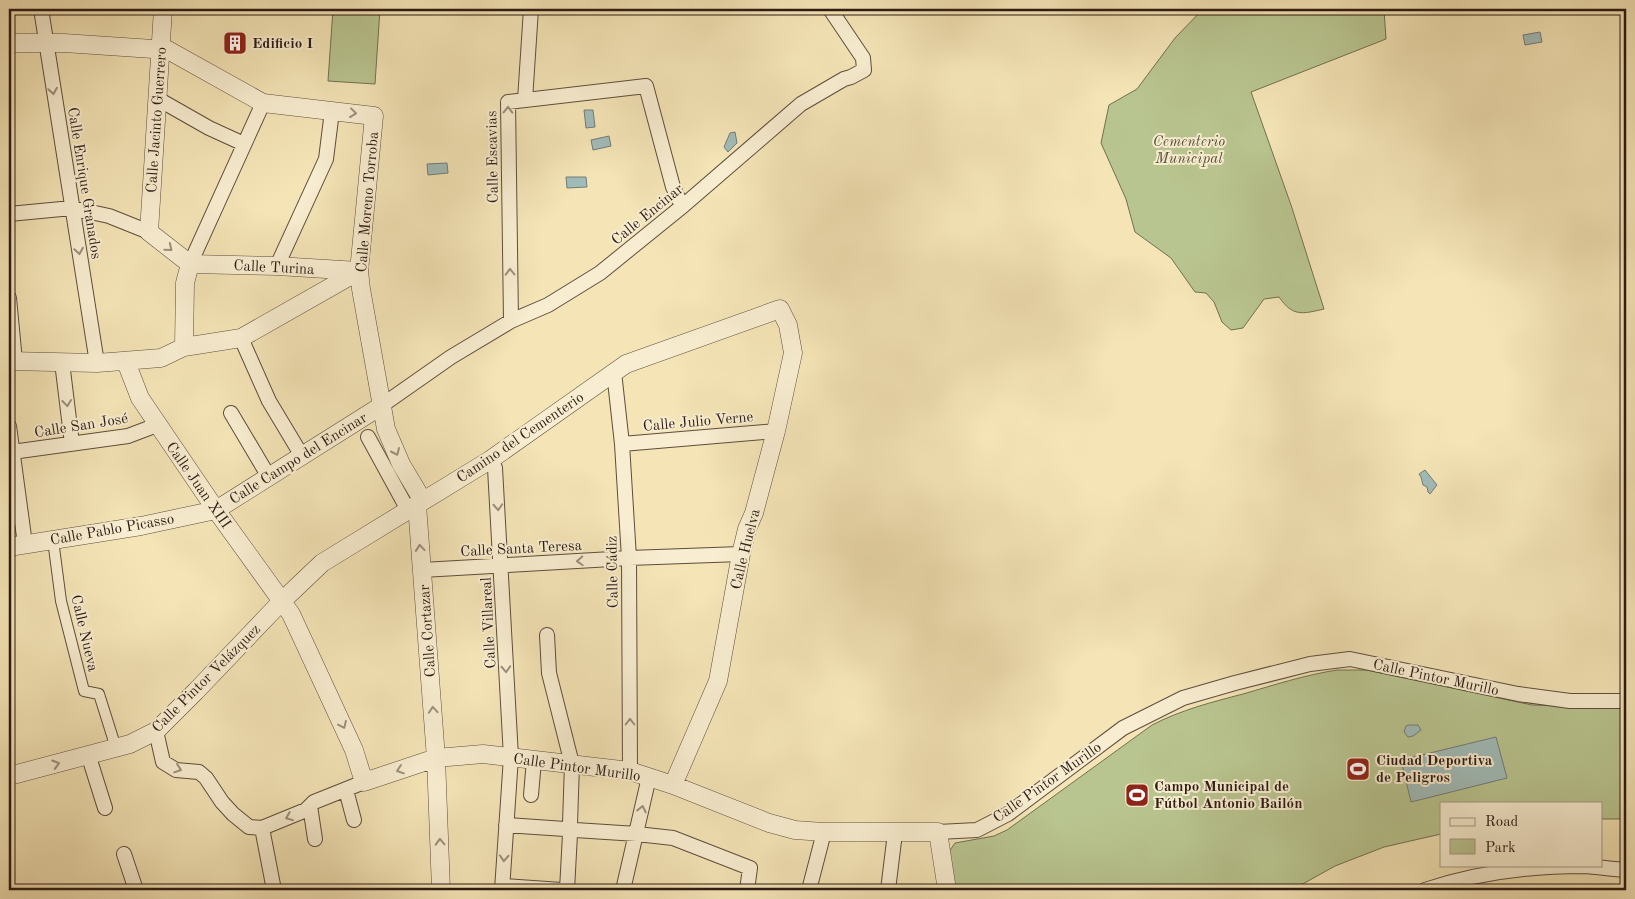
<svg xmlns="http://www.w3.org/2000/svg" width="1635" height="899" font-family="'Old Standard TT',serif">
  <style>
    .green { fill: #b9c590; stroke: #727052 }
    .water { fill: #a1bcb9; stroke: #727c77 }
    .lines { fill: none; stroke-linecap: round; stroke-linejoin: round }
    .pedestrian-casing { stroke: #5e4d3d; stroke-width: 12 }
    .minor-casing { stroke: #5e4d3d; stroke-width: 16 }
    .tertiary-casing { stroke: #5e4d3d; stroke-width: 19 }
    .pedestrian { stroke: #f8edd0; stroke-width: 10 }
    .minor { stroke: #f8edd0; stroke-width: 14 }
    .tertiary { stroke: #f8edd0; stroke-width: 18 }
    .oneway { stroke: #9c8e7c }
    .labels { text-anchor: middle; stroke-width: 4; stroke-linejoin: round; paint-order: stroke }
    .poi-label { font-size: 15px; font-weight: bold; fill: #2c1b15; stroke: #f8edd0; text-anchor: start }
    .street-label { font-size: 15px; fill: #2c1b15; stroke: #f8edd0 }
    .park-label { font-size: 15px; font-style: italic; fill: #564e3a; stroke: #f8edd0 }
  </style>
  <rect width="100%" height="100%" fill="#f4e4b6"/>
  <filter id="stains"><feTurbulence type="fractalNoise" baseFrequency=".004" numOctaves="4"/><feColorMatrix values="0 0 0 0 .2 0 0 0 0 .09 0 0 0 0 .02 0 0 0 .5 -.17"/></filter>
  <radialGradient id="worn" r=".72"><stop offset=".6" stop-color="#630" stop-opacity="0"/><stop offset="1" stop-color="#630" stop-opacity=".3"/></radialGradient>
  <path class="green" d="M 333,9 L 380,9 L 375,84 L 328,81 Z
    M 1203,9 L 1384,9 L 1386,39 L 1251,92 L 1291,205 L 1324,309 C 1302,314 1293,317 1279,297 L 1264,299 L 1243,328 L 1231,330 L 1222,322 L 1214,302 L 1206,293 L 1195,292 L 1171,258 L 1135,232 L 1126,199 L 1101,143 L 1109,105 L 1137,89 L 1175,38 Z
    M 1337,670 L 1367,670 L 1532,705 L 1626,707 L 1626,819 L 1601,819 L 1601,803 L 1441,803 L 1441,834 L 1384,847 L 1335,866 L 1292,890 L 954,890 L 948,853 L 955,843 L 994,836 L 1007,830 L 1152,725 C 1181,710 1212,702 1243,694 C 1274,685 1305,675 1337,670 Z"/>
  <path class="water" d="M 1540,32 L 1542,42 L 1525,45 L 1523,35 Z
    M 584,110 L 593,110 L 595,127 L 586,128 Z
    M 735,132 L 737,143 L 728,152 L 724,147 L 730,133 Z
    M 609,136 L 611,146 L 593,150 L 591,140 Z
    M 447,163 L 448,173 L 428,175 L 427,164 Z
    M 566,177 L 586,177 L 587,187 L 567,188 Z
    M 1425,470 L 1437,485 L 1430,494 L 1428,492 L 1427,487 L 1423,485 L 1421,477 L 1419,474 Z
    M 1409,725 L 1418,725 L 1421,730 L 1413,736 L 1408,737 L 1404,732 L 1406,726 Z
    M 1496,737 L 1507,778 L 1411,802 L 1401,760 Z"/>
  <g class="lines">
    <g class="pedestrian-casing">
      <path id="pedestrian" d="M 53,540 L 61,601 L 84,691 L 99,694 L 116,748"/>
    </g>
    <g class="minor-casing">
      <path id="minor" d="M 41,9 L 97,363
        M 158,99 L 209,128 L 244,144
        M 525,100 L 531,9
        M 9,214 L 72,208 L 109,216 L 149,232
        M 190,264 L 263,103
        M 277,266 L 326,159 L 332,111
        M 9,298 L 15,361
        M 511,321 L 508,102 L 646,86 L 673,187 L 679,200 L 684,205
        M 241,338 L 269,401 L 302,456
        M 62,362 L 72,444
        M 614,372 L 622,444 L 629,558 L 630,771
        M 381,406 L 451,357 L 511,321 L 548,305 L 600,273 L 684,205 L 801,104 L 844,79 L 851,77 L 864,70 L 863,58 L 830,9
        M 231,413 L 269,477
        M 9,426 L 25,544
        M 368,437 L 408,510
        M 622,444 L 776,431
        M 12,452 L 128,436 L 157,425
        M 490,460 L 495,468 L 511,757 L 502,890
        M 422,570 L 629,558 L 741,554
        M 547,635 L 549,673 L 572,764 L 570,824
        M 156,731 L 163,762 L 176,770 L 199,772 L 206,778 L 222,802 L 233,814 L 249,827 L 262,828 L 306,810 L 314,802 L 364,782
        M 88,754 L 105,808
        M 346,790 L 354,820
        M 531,795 L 534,760
        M 310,806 L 315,839
        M 506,825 L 565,829
        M 262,828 L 274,890
        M 575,830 L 637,834 L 673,838 L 750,868 L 747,890
        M 938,832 L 977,830 L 1008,814 L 1123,728 L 1183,698 L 1235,683 L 1310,664 L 1350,659 L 1518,694 L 1570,701 L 1626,701
        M 124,854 L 136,890
        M 503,886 L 562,890
        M 567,890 L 570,834
        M 623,890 L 649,777
        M 809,890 L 824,832
        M 888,890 L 895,833
        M 1425,890 C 1475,873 1531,866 1584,866 C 1598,867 1612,869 1626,870"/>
    </g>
    <g class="tertiary-casing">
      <path id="tertiary" d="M 163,9 L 149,232 L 190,264
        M 9,43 L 64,43 L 168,50 L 263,103 L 374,116 L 359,271 L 361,289 L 386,429 L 401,464 L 423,501
        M 190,264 L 277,266 L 359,271
        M 184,347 L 185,283 L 190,264
        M 9,361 L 97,363 L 161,358 L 184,347 L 241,338 L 359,271
        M 126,362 L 140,398 L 216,510 L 291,614 L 354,750 L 364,782 L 436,758 L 483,754 L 630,771 L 673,785 L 769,823 L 795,830 L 824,832 L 938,832 L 947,890
        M 417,505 L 436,758 L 441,890
        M 9,547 L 141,526 L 216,510 L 381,406
        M 9,776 L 130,744 L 156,731 L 196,691 L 281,602 L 322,563 L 490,460 L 626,364 L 780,309 L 788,325 L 793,353 L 776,431 L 754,513 L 747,529 L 741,554 L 718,681 L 673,785"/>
    </g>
    <use href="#pedestrian" class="pedestrian"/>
    <use href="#minor" class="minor"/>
    <use href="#tertiary" class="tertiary"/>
  </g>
  <defs><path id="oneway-chevron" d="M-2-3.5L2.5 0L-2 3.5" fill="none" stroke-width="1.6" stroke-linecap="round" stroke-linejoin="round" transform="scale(1.25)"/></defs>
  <g class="oneway">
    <use href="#oneway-chevron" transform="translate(53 91) rotate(81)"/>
    <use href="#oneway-chevron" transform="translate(508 110) rotate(-89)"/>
    <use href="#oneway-chevron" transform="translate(353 113) rotate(7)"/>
    <use href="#oneway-chevron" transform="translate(169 248) rotate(39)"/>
    <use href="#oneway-chevron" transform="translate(79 251) rotate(81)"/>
    <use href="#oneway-chevron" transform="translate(510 272) rotate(-91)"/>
    <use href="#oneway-chevron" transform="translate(67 403) rotate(83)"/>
    <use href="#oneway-chevron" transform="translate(396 452) rotate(66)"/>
    <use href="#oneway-chevron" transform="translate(498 507) rotate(87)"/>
    <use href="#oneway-chevron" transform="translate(420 548) rotate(-95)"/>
    <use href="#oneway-chevron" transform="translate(580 561) rotate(177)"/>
    <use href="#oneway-chevron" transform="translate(506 669) rotate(87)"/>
    <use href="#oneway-chevron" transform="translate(433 710) rotate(-94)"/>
    <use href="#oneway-chevron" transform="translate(630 722) rotate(-90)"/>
    <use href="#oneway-chevron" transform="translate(343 725) rotate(65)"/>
    <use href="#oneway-chevron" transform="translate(56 764) rotate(-17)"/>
    <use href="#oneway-chevron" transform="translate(178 769) rotate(19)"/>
    <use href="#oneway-chevron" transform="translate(400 770) rotate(161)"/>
    <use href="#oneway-chevron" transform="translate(642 809) rotate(-78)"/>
    <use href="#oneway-chevron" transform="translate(289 817) rotate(158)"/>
    <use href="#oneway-chevron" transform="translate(440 842) rotate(-92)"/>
    <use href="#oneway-chevron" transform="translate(504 858) rotate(93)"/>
  </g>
  <defs>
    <g id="building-square" transform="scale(1.25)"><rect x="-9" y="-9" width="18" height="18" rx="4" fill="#8f2418" stroke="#f8edd0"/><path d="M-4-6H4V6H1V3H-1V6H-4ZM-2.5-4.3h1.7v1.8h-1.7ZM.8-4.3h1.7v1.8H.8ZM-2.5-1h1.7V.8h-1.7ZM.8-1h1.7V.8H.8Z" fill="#fff"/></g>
    <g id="stadium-square" transform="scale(1.25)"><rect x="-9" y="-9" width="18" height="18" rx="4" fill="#8f2418" stroke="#f8edd0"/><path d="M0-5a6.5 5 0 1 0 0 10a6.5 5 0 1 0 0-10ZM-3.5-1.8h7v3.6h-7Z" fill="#fff"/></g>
  </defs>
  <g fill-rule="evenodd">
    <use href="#building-square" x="235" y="43"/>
    <use href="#stadium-square" x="1358" y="769"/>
    <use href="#stadium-square" x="1137" y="795"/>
  </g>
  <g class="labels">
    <g class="poi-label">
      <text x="252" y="48">Edificio I</text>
      <text x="1376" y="765">Ciudad Deportiva<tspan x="1376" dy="17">de Peligros</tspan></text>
      <text x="1154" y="791">Campo Municipal de<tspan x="1154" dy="17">Fútbol Antonio Bailón</tspan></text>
    </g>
    <g class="street-label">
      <text transform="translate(156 120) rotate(-86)" y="5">Calle Jacinto Guerrero</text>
      <text transform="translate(492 157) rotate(-91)" y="5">Calle Escavias</text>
      <text transform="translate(85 183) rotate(81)" y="5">Calle Enrique Granados</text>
      <text transform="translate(367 202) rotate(-85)" y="5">Calle Moreno Torroba</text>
      <text transform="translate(647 214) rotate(-39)" y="5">Calle Encinar</text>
      <text transform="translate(274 267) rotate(3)" y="5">Calle Turina</text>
      <text transform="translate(698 421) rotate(-5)" y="5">Calle Julio Verne</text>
      <text transform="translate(81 425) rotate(-9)" y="5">Calle San José</text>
      <text transform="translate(520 437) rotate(-34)" y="5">Camino del Cementerio</text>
      <text transform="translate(298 458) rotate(-32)" y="5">Calle Campo del Encinar</text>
      <text transform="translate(199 485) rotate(55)" y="5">Calle Juan XIII</text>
      <text transform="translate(112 529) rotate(-10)" y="5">Calle Pablo Picasso</text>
      <text transform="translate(521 548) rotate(-3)" y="5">Calle Santa Teresa</text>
      <text transform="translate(745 549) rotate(-76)" y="5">Calle Huelva</text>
      <text transform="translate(612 572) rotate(-91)" y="5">Calle Cádiz</text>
      <text transform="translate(488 623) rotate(-93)" y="5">Calle Villareal</text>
      <text transform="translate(427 631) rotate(-94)" y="5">Calle Cortazar</text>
      <text transform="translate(85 633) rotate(77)" y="5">Calle Nueva</text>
      <text transform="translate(1436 677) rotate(12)" y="5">Calle Pintor Murillo</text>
      <text transform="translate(206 678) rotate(-45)" y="5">Calle Pintor Velázquez</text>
      <text transform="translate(577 767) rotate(8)" y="5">Calle Pintor Murillo</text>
      <text transform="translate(1047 782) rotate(-35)" y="5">Calle Pintor Murillo</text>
    </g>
    <g class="park-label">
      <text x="1189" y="146">Cementerio<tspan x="1189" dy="17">Municipal</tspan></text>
    </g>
  </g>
  <rect width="1635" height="899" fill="none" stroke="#f4e4b6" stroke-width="30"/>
  <rect x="10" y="10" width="1615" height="879" fill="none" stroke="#2c1b15" stroke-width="2.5"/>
  <rect x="15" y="15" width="1605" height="869" fill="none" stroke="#2c1b15"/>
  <rect x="1440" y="802" width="162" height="65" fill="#f8edd0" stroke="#a69985"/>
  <rect x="1450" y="818" width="25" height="8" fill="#f8edd0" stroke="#a69985"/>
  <text x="1485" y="826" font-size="15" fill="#2c1b15">Road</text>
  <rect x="1450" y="839" width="25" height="15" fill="#b9c590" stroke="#a69985"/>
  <text x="1485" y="852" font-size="15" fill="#2c1b15">Park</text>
  <rect width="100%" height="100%" filter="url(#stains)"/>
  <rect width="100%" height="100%" fill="url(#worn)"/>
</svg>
